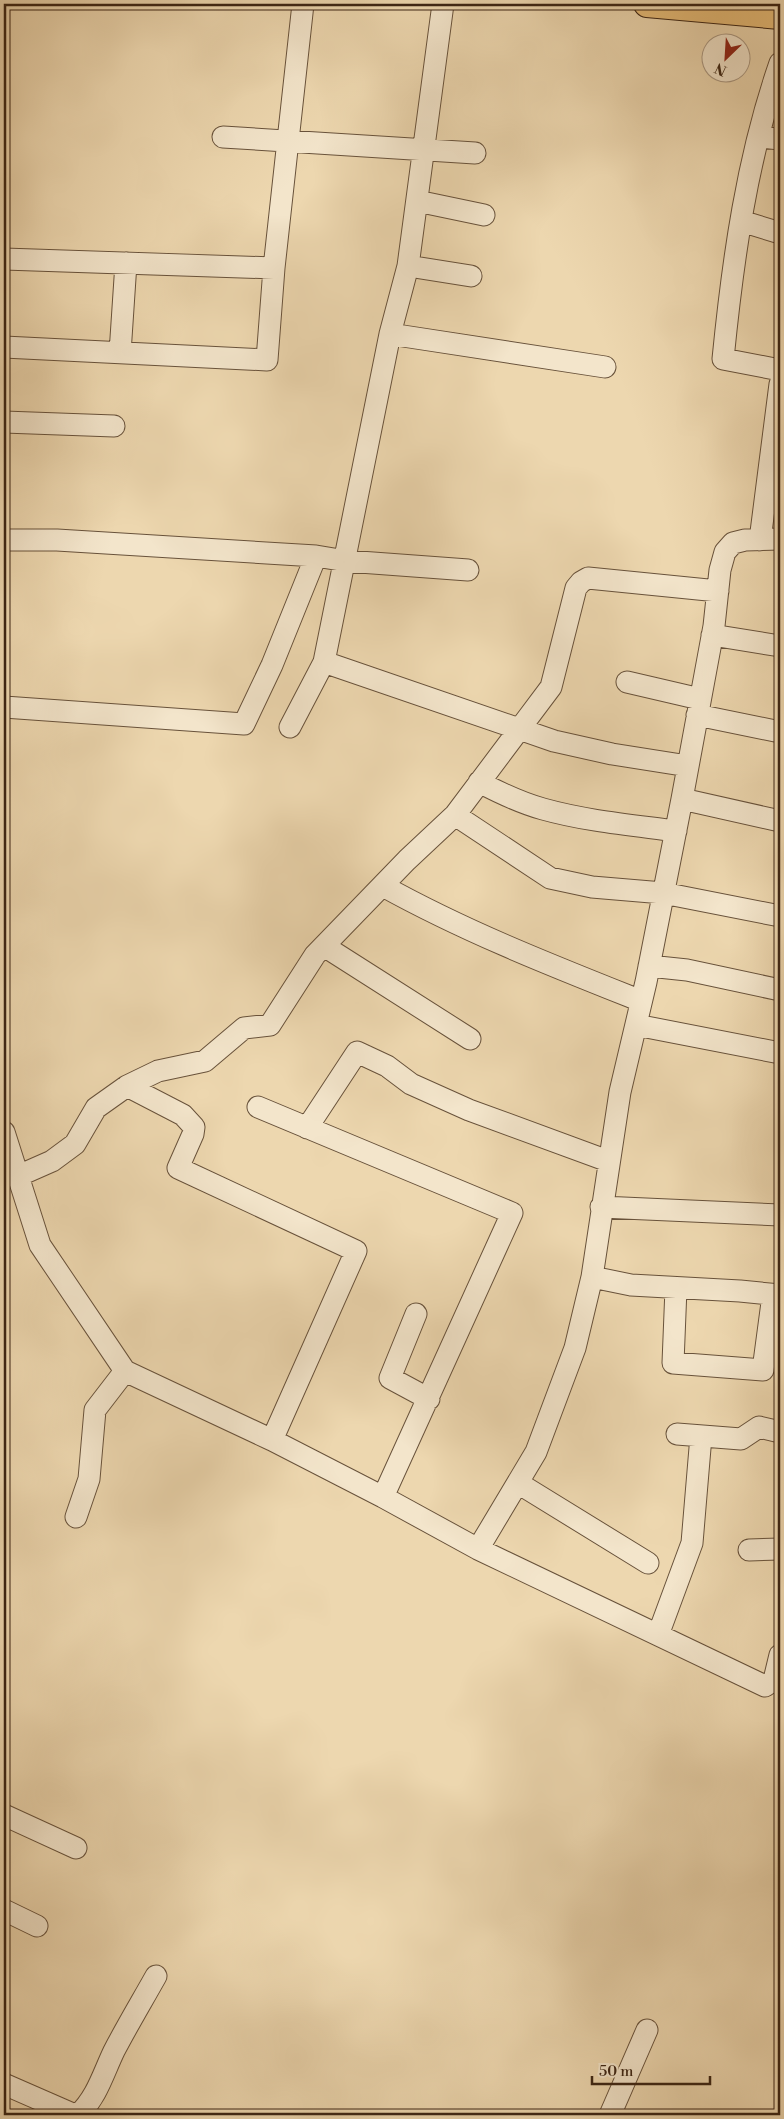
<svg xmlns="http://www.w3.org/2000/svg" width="784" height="2119" font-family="'Libre Bodoni',serif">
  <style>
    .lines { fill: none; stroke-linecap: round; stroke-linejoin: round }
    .minor-casing { stroke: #68523b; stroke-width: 23 }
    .major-casing { stroke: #3c2514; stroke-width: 28 }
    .minor { stroke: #f3e5cb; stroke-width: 21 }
    .major { stroke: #e6bc78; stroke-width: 26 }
  </style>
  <rect width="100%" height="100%" fill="#edd7af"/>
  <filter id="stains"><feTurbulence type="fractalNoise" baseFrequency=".004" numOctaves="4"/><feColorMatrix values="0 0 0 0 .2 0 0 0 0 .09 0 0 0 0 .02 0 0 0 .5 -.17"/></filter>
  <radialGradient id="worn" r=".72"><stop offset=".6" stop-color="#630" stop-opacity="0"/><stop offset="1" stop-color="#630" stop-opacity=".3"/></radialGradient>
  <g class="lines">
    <g class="minor-casing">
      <path id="minor" d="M 780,63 C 747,158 733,258 723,359 L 780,370
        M 223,137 L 475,153
        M 759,137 L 780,139
        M 417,201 L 484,215
        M 741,221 L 780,233
        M 4,259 L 274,268
        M 408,266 L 471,276
        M 390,334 L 605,367
        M 4,347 L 267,360 L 274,268 L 303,4
        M 120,353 L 126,263
        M 4,422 L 114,426
        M 4,540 L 57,540 L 316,556 L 346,561 L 468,570
        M 760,540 L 780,384
        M 712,635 L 780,646
        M 324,662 L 554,741 L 612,754 L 688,766
        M 627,682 L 700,699
        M 4,707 L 244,724 L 272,665 L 316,556
        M 697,715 L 780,732
        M 290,727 L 324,662 L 390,334 L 408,266 L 443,4
        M 479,782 C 500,793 521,803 543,809 C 586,821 631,825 676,831
        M 682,799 L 780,821
        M 455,815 L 550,878 L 592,887 L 663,893 L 780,916
        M 383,886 C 466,932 553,966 641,1001
        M 324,946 L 470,1039
        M 649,966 L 687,970 L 780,990
        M 636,1025 L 780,1053
        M 127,1086 L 183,1115 L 194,1127 L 193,1134 L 178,1168 L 356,1251 L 272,1440
        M 258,1107 L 512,1213 L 383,1497
        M 307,1128 L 357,1052 L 387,1066 L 411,1084 L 469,1110 L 608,1161
        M 4,1132 L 40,1245 L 125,1371 L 272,1440 L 383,1497 L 478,1549 L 765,1686 L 774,1680 L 780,1655
        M 18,1176 L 52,1161 L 75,1144 L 96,1108 L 127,1086 L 158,1071 L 205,1061 L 244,1028 L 270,1025 L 315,955 L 407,860 L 455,815 L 551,687 L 576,588 L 581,582 L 588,578 L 718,591
        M 601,1207 L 780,1215
        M 592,1277 L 631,1285 L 740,1291 L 780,1295
        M 676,1288 L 673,1363 L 763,1370 L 773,1295
        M 416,1314 L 390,1378 L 429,1399
        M 677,1434 L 741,1439 L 759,1427 L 780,1432
        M 518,1483 L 648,1563
        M 76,1517 L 89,1479 L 95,1410 L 125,1371
        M 478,1549 L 536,1452 L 575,1348 L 592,1277 L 620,1092 L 646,982 L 682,799 L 714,626 L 720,570 L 725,552 L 733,543 L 745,540 L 780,539
        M 749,1550 L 780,1549
        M 658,1635 L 692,1543 L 701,1436
        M 4,1815 L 76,1848
        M 4,1910 L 37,1926
        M 4,2084 L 75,2115
        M 78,2115 C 97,2097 103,2074 114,2051 C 127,2026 142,2001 156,1976
        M 610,2115 L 647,2030"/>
    </g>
    <g class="major-casing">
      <path id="major" d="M 647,4 L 780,16"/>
    </g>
    <use href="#minor" class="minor"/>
    <use href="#major" class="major"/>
  </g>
  <rect width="784" height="2119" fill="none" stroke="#edd7af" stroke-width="20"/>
  <rect x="5" y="5" width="774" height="2109" fill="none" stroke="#3c2514" stroke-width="2.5"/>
  <rect x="10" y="10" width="764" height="2099" fill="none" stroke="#3c2514"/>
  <g transform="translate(726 58) rotate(205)"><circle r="24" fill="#f3e5cb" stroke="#aa9882"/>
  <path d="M0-4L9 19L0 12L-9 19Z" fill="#8f2418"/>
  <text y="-8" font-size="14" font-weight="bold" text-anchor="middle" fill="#3c2514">N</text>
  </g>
  <path d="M592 2076v8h118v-8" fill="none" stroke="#3c2514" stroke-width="2.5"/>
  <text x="599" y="2076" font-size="15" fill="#3c2514" stroke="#f3e5cb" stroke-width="4" paint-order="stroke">50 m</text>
  <rect width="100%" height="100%" filter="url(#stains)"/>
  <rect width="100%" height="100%" fill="url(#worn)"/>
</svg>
